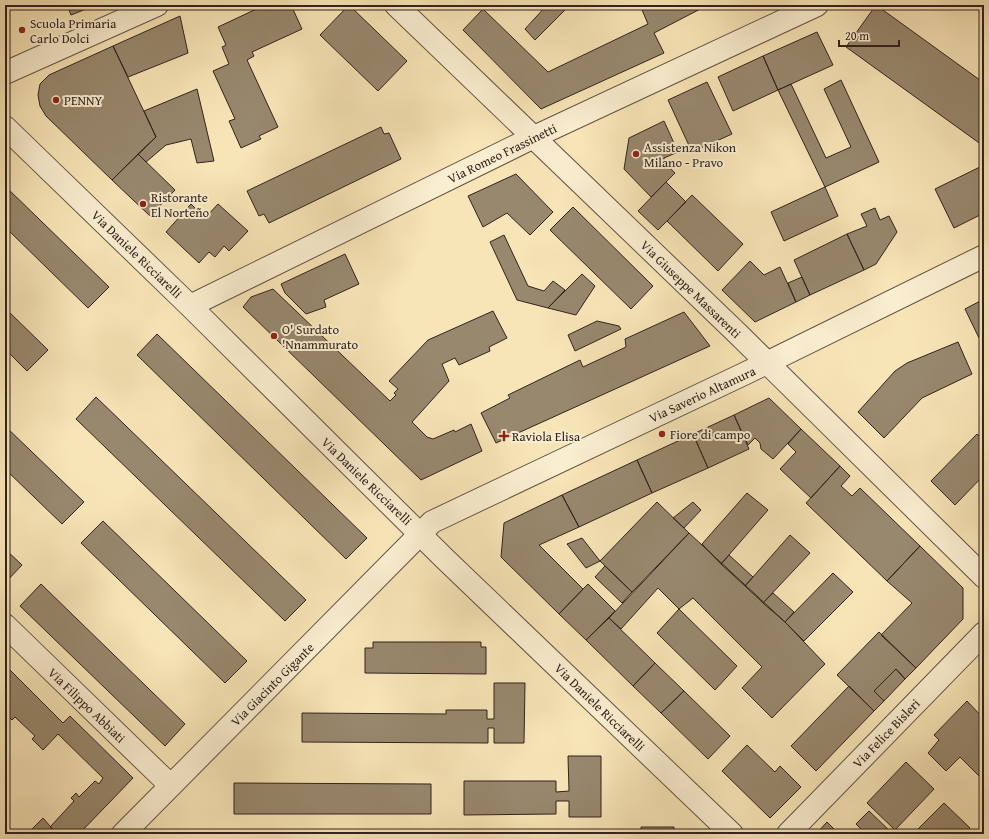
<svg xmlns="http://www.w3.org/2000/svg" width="989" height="839" font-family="'Gentium Book Plus',serif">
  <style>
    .building { fill: #98886e; stroke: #30231e }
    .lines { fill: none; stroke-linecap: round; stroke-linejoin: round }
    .minor-casing { stroke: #625444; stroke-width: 24 }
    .minor { stroke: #faeed0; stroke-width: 22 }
    .poi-dot { fill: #8f2418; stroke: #faeed0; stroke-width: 1.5 }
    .labels { text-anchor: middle; stroke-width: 4; stroke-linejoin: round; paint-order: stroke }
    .poi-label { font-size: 13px; fill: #30231e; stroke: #faeed0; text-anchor: start }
    .street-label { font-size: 13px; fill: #30231e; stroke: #faeed0 }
  </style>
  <rect width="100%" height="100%" fill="#f8e5b7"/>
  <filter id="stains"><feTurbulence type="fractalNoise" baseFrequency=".005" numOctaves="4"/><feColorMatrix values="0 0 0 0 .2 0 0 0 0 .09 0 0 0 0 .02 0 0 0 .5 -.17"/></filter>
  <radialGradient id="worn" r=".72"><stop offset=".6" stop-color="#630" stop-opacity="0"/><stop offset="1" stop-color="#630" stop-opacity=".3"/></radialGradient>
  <path class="building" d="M 67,5 L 96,5 L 71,15 Z
    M 265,5 L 291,5 L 302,29 L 252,52 L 254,56 L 247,60 L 278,127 L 259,136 L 261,139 L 241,148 L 229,121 L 235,119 L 213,71 L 229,64 L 222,47 L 226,45 L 218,27 Z
    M 349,5 L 407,61 L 378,91 L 320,35 Z
    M 547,5 L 570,5 L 535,40 L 525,29 Z
    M 640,5 L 708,5 L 654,33 L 664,53 L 541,109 L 463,30 L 483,9 L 548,72 L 648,24 Z
    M 876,5 L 984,83 L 984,155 L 982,145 L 846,47 Z
    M 180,16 L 188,53 L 128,77 L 113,46 Z
    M 817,32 L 833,65 L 778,90 L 763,56 Z
    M 113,46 L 156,137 L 112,180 L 46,116 L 40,106 L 38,95 L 40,84 L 49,75 Z
    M 763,56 L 778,90 L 733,111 L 718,77 Z
    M 841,80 L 879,162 L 825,187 L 778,90 L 791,84 L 826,158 L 851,147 L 824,89 Z
    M 707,82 L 732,134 L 692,152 L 668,100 Z
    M 197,89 L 214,161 L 197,163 L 191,139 L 166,145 L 146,162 L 138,154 L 156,137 L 144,111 Z
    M 664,121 L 678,152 L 664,158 L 665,163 L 675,173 L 651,197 L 624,169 L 629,138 Z
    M 381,127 L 384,134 L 389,133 L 401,159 L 269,223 L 264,214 L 259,216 L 247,191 Z
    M 138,154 L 175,190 L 150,216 L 112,180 Z
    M 984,165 L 984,213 L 954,228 L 935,189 Z
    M 516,174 L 553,212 L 530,235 L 507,213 L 483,227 L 468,196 Z
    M 666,182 L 686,202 L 658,230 L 638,211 Z
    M 5,186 L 109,287 L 88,308 L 5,227 Z
    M 825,187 L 838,216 L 784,241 L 771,212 Z
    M 692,195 L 743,244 L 718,271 L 667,221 Z
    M 191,204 L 205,218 L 218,204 L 248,231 L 229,251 L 224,246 L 215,257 L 209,252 L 199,263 L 166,232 Z
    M 573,207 L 653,286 L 631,309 L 550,230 Z
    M 875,208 L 880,220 L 889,216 L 897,232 L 876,264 L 864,270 L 847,234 L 867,226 L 861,214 Z
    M 847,234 L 864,270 L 810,295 L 794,260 Z
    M 504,235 L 528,286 L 544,291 L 553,281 L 565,290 L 548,308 L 517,300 L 490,242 Z
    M 345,254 L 359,284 L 324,300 L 326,307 L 306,314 L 285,293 L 281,284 Z
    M 750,261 L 764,275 L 780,267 L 796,302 L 755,322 L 722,290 Z
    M 582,274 L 595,286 L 576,315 L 548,308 Z
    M 802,277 L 810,295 L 796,302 L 788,283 Z
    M 273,289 L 390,401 L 396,395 L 394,393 L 398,389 L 389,381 L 428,340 L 493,311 L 507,338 L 489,347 L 490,351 L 459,365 L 455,358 L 442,364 L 449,381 L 412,422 L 427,437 L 433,439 L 454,430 L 455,432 L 471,424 L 482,451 L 421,480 L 243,307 L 251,297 Z
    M 984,299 L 984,335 L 979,338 L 965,309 Z
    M 5,308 L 48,350 L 27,371 L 5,349 Z
    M 684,312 L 710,346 L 496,443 L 481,413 L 510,398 L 508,395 L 580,360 L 583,367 L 626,347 L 625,339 Z
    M 597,321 L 619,326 L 621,329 L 575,351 L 568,335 Z
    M 157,334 L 367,538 L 346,559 L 137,355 Z
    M 958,342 L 972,374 L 922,398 L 884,438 L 858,412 L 895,371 L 907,363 Z
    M 96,397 L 306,600 L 285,621 L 76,419 Z
    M 769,398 L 801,429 L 773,459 L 761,449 L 760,443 L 755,438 L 748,445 L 734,415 Z
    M 734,415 L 749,449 L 708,468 L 693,434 Z
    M 5,426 L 84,502 L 62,524 L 5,469 Z
    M 801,429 L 840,466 L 811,498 L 780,469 L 796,452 L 788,444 Z
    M 693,434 L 708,468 L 652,493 L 637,460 Z
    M 977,434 L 984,441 L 984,475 L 955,505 L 931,481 Z
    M 637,460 L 652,493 L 579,527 L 562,495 Z
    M 840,466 L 850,476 L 841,486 L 852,496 L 860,488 L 920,546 L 887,581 L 806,503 Z
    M 747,493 L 768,510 L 721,564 L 702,544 Z
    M 562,495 L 579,527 L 539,545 L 583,589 L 559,614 L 501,557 L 504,523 Z
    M 657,502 L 689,533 L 632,592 L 600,561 Z
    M 693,502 L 701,510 L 684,528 L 673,518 Z
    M 103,521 L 247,661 L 225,683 L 81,543 Z
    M 689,533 L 785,622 L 825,664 L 772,718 L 742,688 L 762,667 L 693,598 L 679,609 L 658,588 L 621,629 L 609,618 Z
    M 790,535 L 810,553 L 763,603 L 745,586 Z
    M 582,538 L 600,561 L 586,568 L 567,544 Z
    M 920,546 L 963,588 L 963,619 L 916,668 L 881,635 L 912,603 L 887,581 Z
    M 5,549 L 22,565 L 5,583 Z
    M 729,555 L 753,577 L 745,586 L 721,564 Z
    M 605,566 L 632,592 L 622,603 L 595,577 Z
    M 833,573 L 853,592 L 804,641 L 785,622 Z
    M 41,584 L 185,724 L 165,746 L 20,606 Z
    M 588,584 L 615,611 L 586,640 L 559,614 Z
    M 773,593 L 794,612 L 785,622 L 763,603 Z
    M 679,609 L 737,666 L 715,690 L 657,633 Z
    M 609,618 L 655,663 L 633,686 L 586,640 Z
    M 879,632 L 916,668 L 905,679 L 896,669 L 874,691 L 884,701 L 874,711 L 837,675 Z
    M 373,642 L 481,642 L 481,647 L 486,647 L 486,674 L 365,673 L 365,648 L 373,648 Z
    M 655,663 L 684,691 L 661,713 L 633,686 Z
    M 5,665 L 63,723 L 70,716 L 133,778 L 79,834 L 57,834 L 50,827 L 74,801 L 71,798 L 76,793 L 79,797 L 95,781 L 99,784 L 103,778 L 58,734 L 43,750 L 32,739 L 35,736 L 15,717 L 12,720 L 5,713 Z
    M 896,669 L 905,679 L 884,701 L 874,691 Z
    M 494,683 L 525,683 L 524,743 L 494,743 L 494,728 L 488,728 L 488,743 L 302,742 L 302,713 L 446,714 L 446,710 L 487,710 L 487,719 L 494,719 Z
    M 849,686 L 874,711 L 816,771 L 791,746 Z
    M 684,691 L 730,736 L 708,759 L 661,713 Z
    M 967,701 L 984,719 L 984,781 L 960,757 L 946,771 L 928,753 L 939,740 L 934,735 Z
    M 747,745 L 775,772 L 780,766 L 801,787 L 770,818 L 722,771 Z
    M 568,756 L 601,756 L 601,817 L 569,817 L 569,801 L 556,801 L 556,814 L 464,815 L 464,781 L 556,781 L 556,792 L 569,791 Z
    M 906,762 L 934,789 L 895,830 L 867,803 Z
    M 234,783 L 431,784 L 431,814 L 234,814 Z
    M 944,803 L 970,828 L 964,834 L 913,834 Z
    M 869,811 L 893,834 L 866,834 L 856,824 Z
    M 43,818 L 57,834 L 27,834 Z
    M 827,822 L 839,834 L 816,834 Z
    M 641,827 L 674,827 L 674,834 L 641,834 Z"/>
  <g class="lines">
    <g class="minor-casing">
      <path id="minor" d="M 396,5 L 739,335 L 984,577
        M 5,73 L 157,5
        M 5,127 L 190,306 L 445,559 L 732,834
        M 190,306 L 534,137 L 817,5
        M 5,625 L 170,785
        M 123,834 L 432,522 L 746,373 L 984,256
        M 788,834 L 984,633"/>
    </g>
    <use href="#minor" class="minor"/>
  </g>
  <g class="poi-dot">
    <circle cx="22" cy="30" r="4"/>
    <circle cx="56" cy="100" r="4"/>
    <circle cx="636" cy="154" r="4"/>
    <circle cx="143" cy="204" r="4"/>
    <circle cx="274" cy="336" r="4"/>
    <circle cx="662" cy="434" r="4"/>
    <path d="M502 430h4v4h4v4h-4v4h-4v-4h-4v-4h4z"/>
  </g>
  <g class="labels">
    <g class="poi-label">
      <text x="30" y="28">Scuola Primaria<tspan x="30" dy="15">Carlo Dolci</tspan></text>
      <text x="64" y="105">PENNY</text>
      <text x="644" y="152">Assistenza Nikon<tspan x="644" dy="15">Milano - Pravo</tspan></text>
      <text x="151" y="202">Ristorante<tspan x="151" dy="15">El Norteño</tspan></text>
      <text x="282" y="334">O' Surdato<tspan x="282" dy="15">'Nnammurato</tspan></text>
      <text x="670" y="439">Fiore di campo</text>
      <text x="512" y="441">Raviola Elisa</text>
    </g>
    <g class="street-label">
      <text transform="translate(502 153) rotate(-26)" y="5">Via Romeo Frassinetti</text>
      <text transform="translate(137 254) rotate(44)" y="5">Via Daniele Ricciarelli</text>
      <text transform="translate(691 289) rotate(44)" y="5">Via Giuseppe Massarenti</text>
      <text transform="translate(702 394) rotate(-25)" y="5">Via Saverio Altamura</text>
      <text transform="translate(367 481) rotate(44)" y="5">Via Daniele Ricciarelli</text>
      <text transform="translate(272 684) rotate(-45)" y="5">Via Giacinto Gigante</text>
      <text transform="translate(87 705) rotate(44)" y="5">Via Filippo Abbiati</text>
      <text transform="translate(600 707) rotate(44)" y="5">Via Daniele Ricciarelli</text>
      <text transform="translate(886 733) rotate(-46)" y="5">Via Felice Bisleri</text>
    </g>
  </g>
  <rect width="989" height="839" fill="none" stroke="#f8e5b7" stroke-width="20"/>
  <rect x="6" y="6" width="977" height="827" fill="none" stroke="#30231e" stroke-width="2"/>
  <rect x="10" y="10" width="969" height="819" fill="none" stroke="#30231e"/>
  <path d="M839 40v6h60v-6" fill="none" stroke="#30231e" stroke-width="2"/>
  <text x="845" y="40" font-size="12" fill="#30231e" stroke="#faeed0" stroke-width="3" paint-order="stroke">20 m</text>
  <rect width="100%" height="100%" filter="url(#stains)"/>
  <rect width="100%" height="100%" fill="url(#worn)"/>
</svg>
